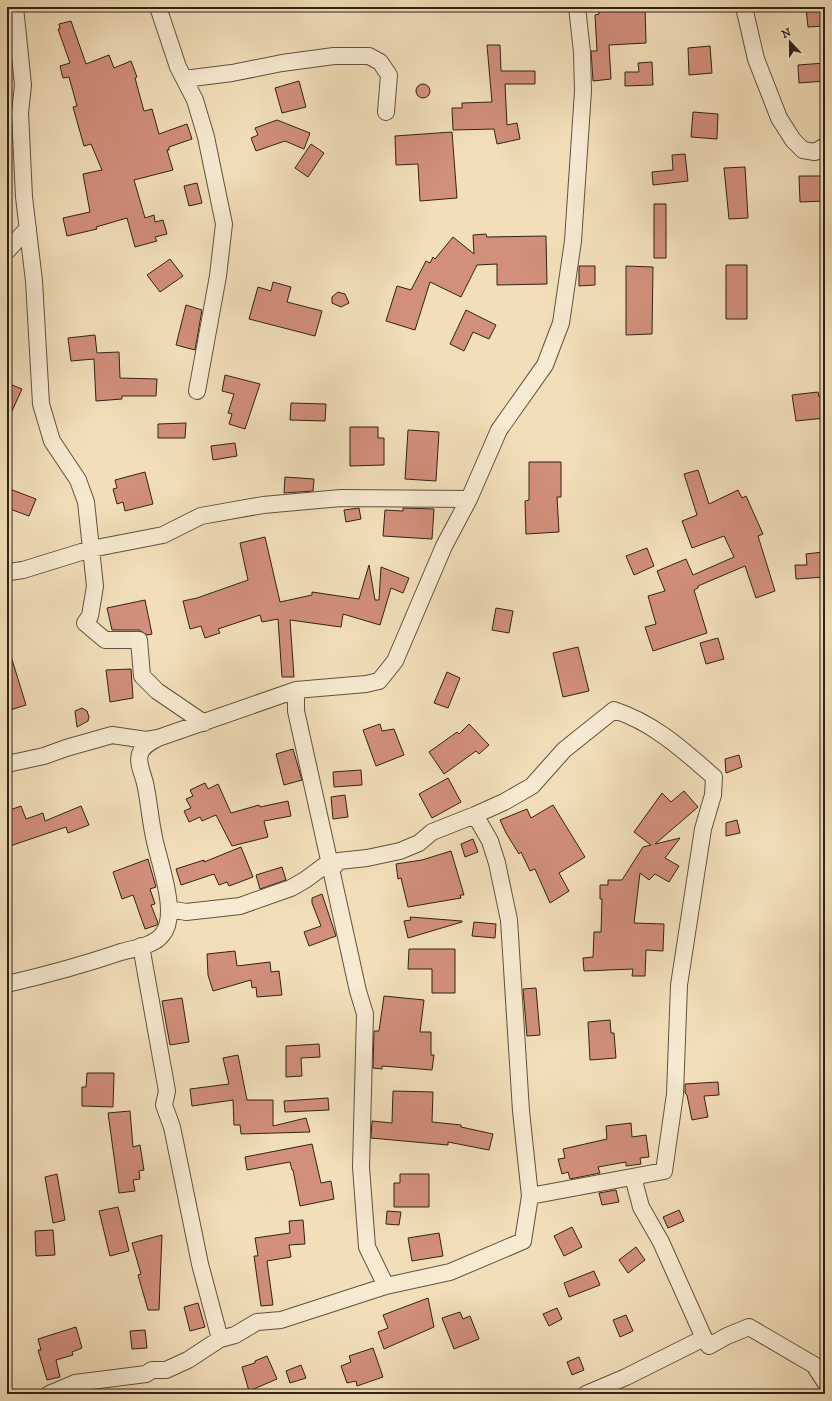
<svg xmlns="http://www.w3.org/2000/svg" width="832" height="1401" font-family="'IM FELL DW Pica',serif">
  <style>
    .building { fill: #d28f7b; stroke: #2f2315 }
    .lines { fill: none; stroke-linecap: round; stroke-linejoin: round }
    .minor-casing { stroke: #60523e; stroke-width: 18 }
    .minor { stroke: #f7ead2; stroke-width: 16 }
  </style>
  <rect width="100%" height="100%" fill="#f2dfb9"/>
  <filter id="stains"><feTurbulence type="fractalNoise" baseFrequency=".005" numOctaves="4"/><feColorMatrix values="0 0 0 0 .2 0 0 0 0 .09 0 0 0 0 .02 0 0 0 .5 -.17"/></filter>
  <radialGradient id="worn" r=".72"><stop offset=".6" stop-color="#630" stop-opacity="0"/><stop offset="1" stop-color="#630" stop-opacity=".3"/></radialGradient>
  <path class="building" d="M 599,7 L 645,7 L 646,43 L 609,45 L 611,79 L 593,81 L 591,51 L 597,51 L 595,15 L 599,14 Z
    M 806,7 L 823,7 L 825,26 L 808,27 Z
    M 71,21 L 86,64 L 109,55 L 114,68 L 131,61 L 137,77 L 135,78 L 144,111 L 152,109 L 159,134 L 187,124 L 192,139 L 169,147 L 169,150 L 167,150 L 173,170 L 134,180 L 145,218 L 154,215 L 155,222 L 163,220 L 167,234 L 155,237 L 157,241 L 135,247 L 127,218 L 96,227 L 97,229 L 67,236 L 63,218 L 90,212 L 83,174 L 102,170 L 91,144 L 84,146 L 73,107 L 77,106 L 69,77 L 63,78 L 60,66 L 70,63 L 58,29 L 60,29 L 59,24 Z
    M 487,45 L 500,45 L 501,71 L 535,71 L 535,84 L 505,84 L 507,125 L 517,123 L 520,139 L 497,144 L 494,129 L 453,130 L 452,108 L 462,108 L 462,103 L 492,102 Z
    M 710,46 L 712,73 L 689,75 L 688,48 Z
    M 652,62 L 653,85 L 625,86 L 625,72 L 639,72 L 638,63 Z
    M 825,63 L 825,81 L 799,83 L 798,65 Z
    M 299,81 L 306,107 L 282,113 L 275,88 Z
    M416 91a7 7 0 1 1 14 0a7 7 0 1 1-14 0Z
    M 693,112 L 718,114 L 717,139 L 691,137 Z
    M 277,120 L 310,133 L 304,149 L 285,141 L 256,151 L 251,138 L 258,135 L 255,128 Z
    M 452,132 L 457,198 L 420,201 L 418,164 L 396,165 L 395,136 Z
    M 311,144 L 324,153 L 308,177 L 295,168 Z
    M 685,154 L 688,181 L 653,185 L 652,172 L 673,170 L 672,155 Z
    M 745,167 L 748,218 L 729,219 L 724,168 Z
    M 799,176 L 825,176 L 825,201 L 800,202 Z
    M 197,183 L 202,203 L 189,206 L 184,186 Z
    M 654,204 L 666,204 L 666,258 L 654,258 Z
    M 486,234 L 487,237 L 546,236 L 547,284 L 497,285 L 497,264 L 477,265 L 461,297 L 430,282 L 415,330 L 386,321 L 397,286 L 411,290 L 426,261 L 430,263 L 433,257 L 435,259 L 453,237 L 474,254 L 473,235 Z
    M 170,259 L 183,276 L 160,292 L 147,275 Z
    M 726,265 L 747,265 L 747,319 L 726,319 Z
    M 579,266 L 595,266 L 595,285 L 579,286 Z
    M 626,266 L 653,267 L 652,334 L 626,335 Z
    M 273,282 L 291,287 L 287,302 L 322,311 L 315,336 L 249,319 L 258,287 L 271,291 Z
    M 338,292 L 345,294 L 349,303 L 341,307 L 332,303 L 332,297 Z
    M 186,305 L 202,310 L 195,350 L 176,345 Z
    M 466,310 L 496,325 L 489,339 L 473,332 L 464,351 L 450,344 Z
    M 95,335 L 97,353 L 119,352 L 120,378 L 157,379 L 156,396 L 122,396 L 122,399 L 96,401 L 94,359 L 71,361 L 68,338 Z
    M 225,375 L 260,384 L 245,429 L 229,424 L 232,414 L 228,413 L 234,394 L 222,391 Z
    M 7,383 L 22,389 L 7,422 Z
    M 818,392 L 819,397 L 825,396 L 825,418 L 796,421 L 792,395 Z
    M 291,403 L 326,404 L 325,421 L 290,420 Z
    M 186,423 L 185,438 L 158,438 L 158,424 Z
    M 350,427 L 378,427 L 378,438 L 384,438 L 384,465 L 350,466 Z
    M 408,430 L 439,432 L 436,481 L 405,479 Z
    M 235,443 L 237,456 L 213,460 L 211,446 Z
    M 529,462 L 561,462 L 561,497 L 557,497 L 559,532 L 526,534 L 525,501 L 529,500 Z
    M 698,470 L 709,504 L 738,490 L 742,498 L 746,496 L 763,534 L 758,536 L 775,591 L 756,598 L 745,566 L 698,586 L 698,588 L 694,590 L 707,633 L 653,651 L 645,627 L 656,624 L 648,596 L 665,591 L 657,571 L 686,559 L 693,575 L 734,557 L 724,536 L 692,548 L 682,521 L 697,515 L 684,474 Z
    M 145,472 L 153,504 L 125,511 L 123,502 L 117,504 L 113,489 L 117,488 L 115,480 Z
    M 285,477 L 314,479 L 313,491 L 284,493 Z
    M 7,488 L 36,499 L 29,516 L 7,508 Z
    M 359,508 L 361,519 L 346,522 L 344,510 Z
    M 403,508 L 434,509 L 432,539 L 383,536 L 385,510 L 403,511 Z
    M 265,537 L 280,602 L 312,595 L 312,592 L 359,599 L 369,565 L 375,600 L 379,600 L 381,567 L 409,578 L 403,593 L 391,588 L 380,625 L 343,614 L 341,627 L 290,620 L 294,677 L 282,677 L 278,619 L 262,622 L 260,615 L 218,629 L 220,633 L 205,638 L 201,626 L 190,629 L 183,601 L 197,598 L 248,580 L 240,543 Z
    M 647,548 L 654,566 L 634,575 L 626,556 Z
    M 823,552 L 825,577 L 796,579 L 795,565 L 807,565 L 806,554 Z
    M 145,600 L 152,634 L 147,635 L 139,630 L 112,630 L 107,608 Z
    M 496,608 L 513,611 L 509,633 L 492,630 Z
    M 718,638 L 724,659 L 706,664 L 700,643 Z
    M 578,647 L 589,691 L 563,697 L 553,653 Z
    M 7,653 L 10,653 L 26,705 L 7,711 Z
    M 131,669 L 133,698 L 110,702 L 106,670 Z
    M 447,672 L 460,678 L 448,708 L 434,703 Z
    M 82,708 L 87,711 L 89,717 L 88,721 L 77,727 L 75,711 Z
    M 380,724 L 382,731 L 394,729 L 404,755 L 376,766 L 363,730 Z
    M 469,724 L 489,745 L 479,754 L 476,751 L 444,774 L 429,752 L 457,732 L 459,734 Z
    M 293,749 L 302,780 L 284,785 L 276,754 Z
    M 739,755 L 742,767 L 726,773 L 725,759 Z
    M 361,770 L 362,785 L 334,787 L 333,772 Z
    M 448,778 L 461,802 L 432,818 L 419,794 Z
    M 205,783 L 208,789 L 218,784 L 231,813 L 259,805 L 260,807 L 288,801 L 291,816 L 264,821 L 268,837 L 232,846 L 216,815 L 202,821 L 200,817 L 189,822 L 184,811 L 191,808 L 186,799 L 193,796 L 190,790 Z
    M 684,791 L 698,807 L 655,844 L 680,838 L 665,858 L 679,866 L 669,882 L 655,874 L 649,880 L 640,873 L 634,923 L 664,924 L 663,951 L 646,950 L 645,976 L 632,976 L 633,969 L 584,971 L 583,958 L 593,957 L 594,932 L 601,932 L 602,899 L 600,899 L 600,885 L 608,885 L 608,880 L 622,880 L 643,847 L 651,845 L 634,832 L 662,793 L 671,802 Z
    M 345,795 L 348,817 L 333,819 L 331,797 Z
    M 553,805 L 585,857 L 559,873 L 569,891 L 550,903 L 535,869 L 530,871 L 521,852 L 519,854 L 506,833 L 500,820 L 527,809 L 531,818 Z
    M 21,806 L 26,819 L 43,813 L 45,821 L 81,806 L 89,825 L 68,833 L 66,827 L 7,847 L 7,811 Z
    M 737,820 L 740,833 L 726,836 L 726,823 Z
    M 473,839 L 478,852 L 465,857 L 461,844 Z
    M 241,847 L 253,877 L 229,886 L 227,882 L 219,885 L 214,874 L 181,885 L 176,869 L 204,860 L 204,862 Z
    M 451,851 L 464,895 L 460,895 L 461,898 L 408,907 L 401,878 L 398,879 L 396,864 L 422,860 Z
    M 148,859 L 156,887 L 150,889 L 155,904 L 151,905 L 158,923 L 157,925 L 145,929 L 133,895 L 122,899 L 113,872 Z
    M 282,867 L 286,880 L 260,889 L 256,875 Z
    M 322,894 L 336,936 L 309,946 L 304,932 L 321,926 L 312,903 L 312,898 Z
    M 410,917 L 462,921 L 462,922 L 408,938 L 404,921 L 411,920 Z
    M 474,922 L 496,924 L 495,938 L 472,936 Z
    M 409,949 L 455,949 L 455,993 L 432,993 L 432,969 L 408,969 Z
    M 235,951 L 237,966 L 270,962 L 271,972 L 279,971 L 282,995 L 257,997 L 256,987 L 252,988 L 251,980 L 213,991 L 208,975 L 207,954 Z
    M 536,988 L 540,1035 L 527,1036 L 523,989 Z
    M 384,996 L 424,1000 L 420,1032 L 431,1032 L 431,1055 L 434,1055 L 432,1070 L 382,1066 L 382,1069 L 373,1068 L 374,1031 L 379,1031 Z
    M 182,998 L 189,1042 L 170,1045 L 162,1001 Z
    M 610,1020 L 611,1033 L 614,1033 L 616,1058 L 590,1060 L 588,1022 Z
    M 319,1044 L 320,1057 L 301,1058 L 302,1076 L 286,1077 L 286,1046 Z
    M 238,1055 L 247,1100 L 273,1100 L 273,1126 L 306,1118 L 310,1132 L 241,1134 L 240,1125 L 234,1125 L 233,1100 L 192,1106 L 190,1089 L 229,1084 L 223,1058 Z
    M 87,1073 L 114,1073 L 113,1107 L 82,1106 L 82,1087 L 86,1087 Z
    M 718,1082 L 719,1095 L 704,1096 L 708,1117 L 692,1120 L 687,1095 L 685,1093 L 685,1084 Z
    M 393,1091 L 433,1092 L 432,1122 L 461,1125 L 461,1127 L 493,1134 L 489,1150 L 448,1142 L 448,1145 L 371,1138 L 372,1121 L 392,1123 Z
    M 328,1098 L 329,1110 L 285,1112 L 284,1101 Z
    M 130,1111 L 133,1147 L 140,1145 L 144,1170 L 139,1171 L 140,1179 L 133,1180 L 135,1191 L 119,1193 L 108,1113 Z
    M 631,1123 L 632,1137 L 646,1135 L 649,1157 L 640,1158 L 641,1164 L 626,1166 L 626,1162 L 598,1167 L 600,1173 L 570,1179 L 568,1172 L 562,1174 L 558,1159 L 565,1158 L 563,1149 L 607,1139 L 606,1126 Z
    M 312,1144 L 321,1183 L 331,1181 L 334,1199 L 300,1206 L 293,1170 L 292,1170 L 290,1162 L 247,1170 L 245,1157 Z
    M 57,1174 L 65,1220 L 53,1223 L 45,1177 Z
    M 400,1174 L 429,1174 L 429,1207 L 394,1207 L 394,1183 L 400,1183 Z
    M 616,1190 L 619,1202 L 602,1205 L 599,1193 Z
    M 118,1207 L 129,1251 L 110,1256 L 99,1211 Z
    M 679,1210 L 684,1221 L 668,1228 L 663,1217 Z
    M 387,1211 L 401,1212 L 399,1225 L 386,1224 Z
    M 303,1220 L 305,1244 L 289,1245 L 291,1257 L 267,1261 L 273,1305 L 261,1306 L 254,1256 L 258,1256 L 255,1238 L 290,1233 L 289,1221 Z
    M 572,1227 L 582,1247 L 564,1256 L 554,1236 Z
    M 53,1230 L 55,1255 L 36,1256 L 35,1231 Z
    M 439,1233 L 443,1256 L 412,1261 L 408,1238 Z
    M 162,1235 L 159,1310 L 148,1310 L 138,1275 L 141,1274 L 132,1243 Z
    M 636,1247 L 645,1260 L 628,1273 L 619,1260 Z
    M 594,1271 L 600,1285 L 569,1297 L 564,1283 Z
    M 428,1298 L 434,1327 L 384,1349 L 378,1332 L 388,1328 L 383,1315 Z
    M 198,1303 L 205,1327 L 190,1331 L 184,1307 Z
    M 557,1308 L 562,1319 L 549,1326 L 543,1314 Z
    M 460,1312 L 463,1319 L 470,1316 L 479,1339 L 454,1349 L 442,1318 Z
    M 626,1315 L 633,1331 L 620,1337 L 613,1320 Z
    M 76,1327 L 82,1348 L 72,1352 L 73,1355 L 56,1360 L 60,1377 L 47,1380 L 38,1350 L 41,1350 L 38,1339 Z
    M 145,1330 L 147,1348 L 132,1349 L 130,1331 Z
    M 373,1348 L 383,1377 L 357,1386 L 356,1381 L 347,1383 L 341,1366 L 351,1362 L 349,1356 Z
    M 267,1356 L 277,1379 L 249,1391 L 242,1367 L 255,1363 L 255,1361 Z
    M 579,1357 L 584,1370 L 572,1375 L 567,1362 Z
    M 301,1365 L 306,1378 L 290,1383 L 286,1371 Z"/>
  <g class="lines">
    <g class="minor-casing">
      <path id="minor" d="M 15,7 L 23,85 L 20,113 L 24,197 L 34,281 L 41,404 L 52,441 L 78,480 L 86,502 L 95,586 L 90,616 L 85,623 L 105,640 L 139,640 L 142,676 L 157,691 L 204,723
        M 158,7 L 178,67 L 195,100 L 206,137 L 224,224 L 218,276 L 197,391
        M 744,7 L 756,59 L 779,118 L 793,140 L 803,150 L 815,152 L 825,146
        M 184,79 L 232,73 L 282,63 L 334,56 L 369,56 L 380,62 L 389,75 L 386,112
        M 7,251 L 28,228
        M 7,570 L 9,572 L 23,570 L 91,549 L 163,535 L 201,516 L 263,505 L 341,498 L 469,499
        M 7,764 L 44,756 L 66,748 L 112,735 L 146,740 L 158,738 L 296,690 L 366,684 L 379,681 L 395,661 L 444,546 L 469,499 L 499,430 L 545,365 L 561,323 L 573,241 L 583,91 L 582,52 L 577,7
        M 475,815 L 504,802 L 532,786 L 564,750 L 614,710 C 654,723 683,750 714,777 L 713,795 L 703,829 L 679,985 L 675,1094 L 664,1171 L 530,1196
        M 169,909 L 186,912 L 240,906 L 291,888 L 305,880 L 324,866 L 331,870 L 339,861 L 367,858 L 400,851 L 419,843 L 432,832 L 475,815 L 490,841 L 497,863 L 509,920 L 521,1111 L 530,1196 L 523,1241 L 450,1272 L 386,1286
        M 141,946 L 167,1091 L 164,1105 L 172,1127 L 200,1264 L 220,1339
        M 7,984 C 46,975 83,965 121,952 C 135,948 153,946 162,935 C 180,915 158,860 154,837 C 150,819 149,801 145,783 C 143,774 137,763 140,754 C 143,745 151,742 158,738
        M 704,1338 L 709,1346 L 727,1336 L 749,1327 L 814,1365 L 825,1382
        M 49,1394 L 75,1383 L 146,1374 L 152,1370 L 166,1370 L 188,1360 L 220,1339 L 235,1335 L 257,1322 L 281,1320 L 386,1286 L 367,1247 L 361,1167 L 365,1014 L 358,991 L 296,711 L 296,690
        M 586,1394 L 626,1377 L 704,1338 L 661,1242 L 641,1207 L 633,1177"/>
    </g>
    <use href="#minor" class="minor"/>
  </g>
  <rect width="832" height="1401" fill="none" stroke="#f2dfb9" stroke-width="24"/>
  <rect x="8" y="8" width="816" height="1385" fill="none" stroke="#2f2315" stroke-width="2"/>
  <rect x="12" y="12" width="808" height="1377" fill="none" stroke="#2f2315"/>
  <g transform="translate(790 42) rotate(338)" stroke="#f7ead2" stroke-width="3" paint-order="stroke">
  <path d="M0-3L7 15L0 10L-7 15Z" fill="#2f2315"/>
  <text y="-6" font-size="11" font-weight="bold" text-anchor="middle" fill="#2f2315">N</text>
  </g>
  <rect width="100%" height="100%" filter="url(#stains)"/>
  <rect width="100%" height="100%" fill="url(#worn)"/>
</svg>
